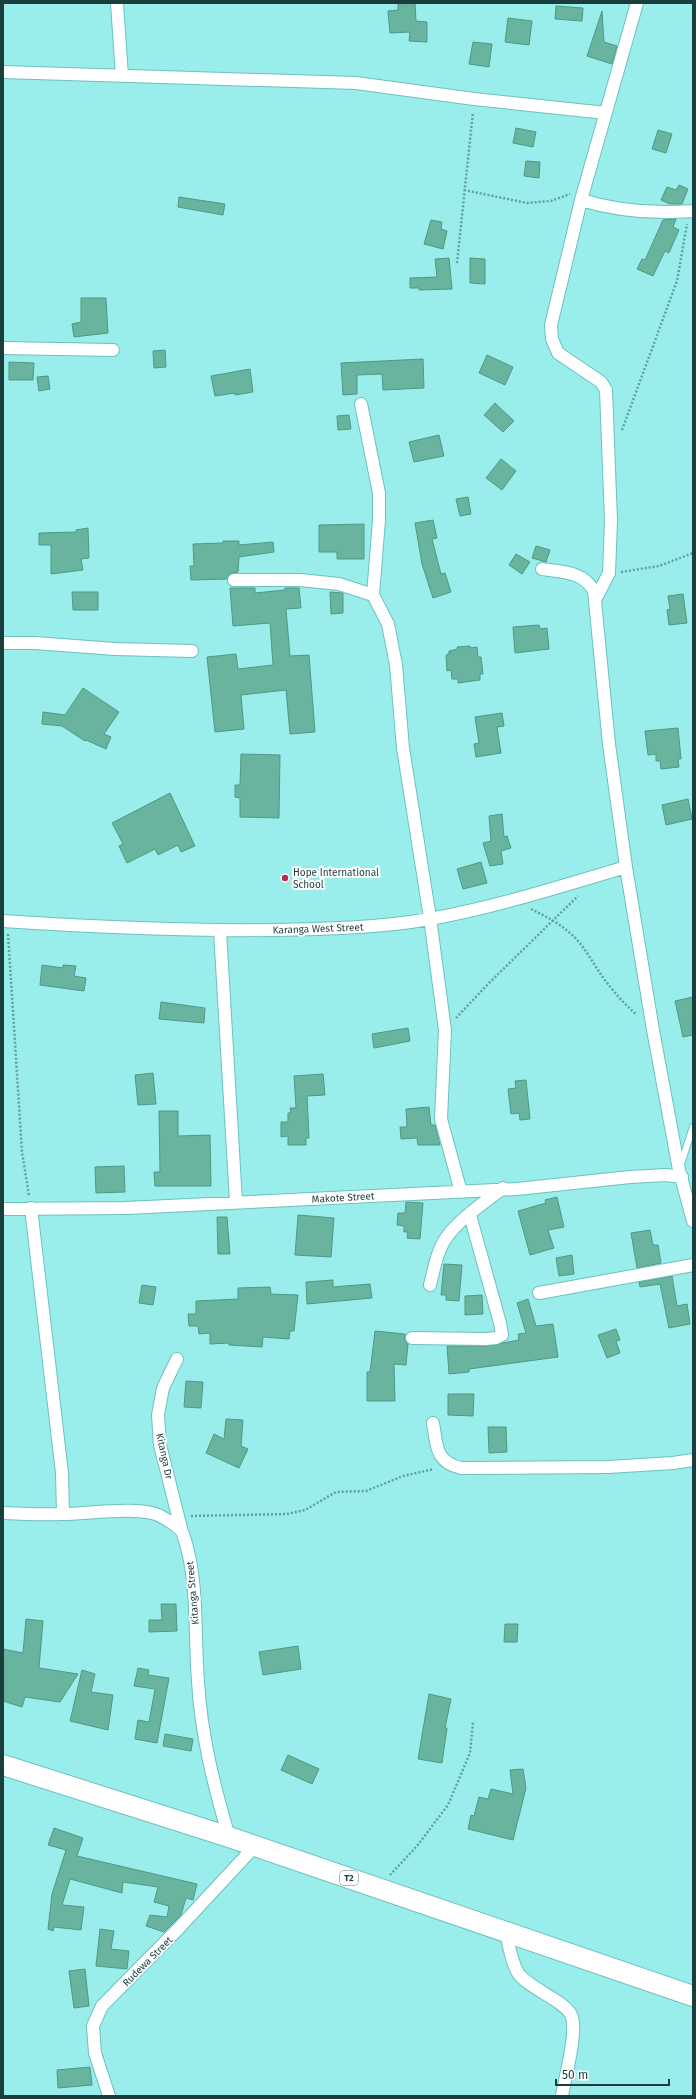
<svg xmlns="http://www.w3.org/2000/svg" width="696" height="2099" font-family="'Fira Sans',sans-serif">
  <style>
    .building { fill: #69b49e; stroke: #4e9984 }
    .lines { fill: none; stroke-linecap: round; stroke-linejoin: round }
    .service-casing { stroke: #6dc1bf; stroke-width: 8 }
    .minor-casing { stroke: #6dc1bf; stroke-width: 14 }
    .trunk-casing { stroke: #6dc1bf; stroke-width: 22 }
    .path { stroke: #61a09e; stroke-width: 2.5; stroke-dasharray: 2 2; stroke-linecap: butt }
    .service { stroke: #fff; stroke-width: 6 }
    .minor { stroke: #fff; stroke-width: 12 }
    .trunk { stroke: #fff; stroke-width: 20 }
    .poi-dot { fill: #ba294b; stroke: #fdfdfd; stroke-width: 1.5 }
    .labels { text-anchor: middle; stroke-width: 4; stroke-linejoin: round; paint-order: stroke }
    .shield { fill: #fdfdfd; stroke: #5e7777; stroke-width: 1 }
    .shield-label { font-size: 9px; font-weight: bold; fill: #1a3e3d }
    .poi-label { font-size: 10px; fill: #1a3e3d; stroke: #fdfdfd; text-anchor: start }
    .street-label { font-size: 10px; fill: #1a3e3d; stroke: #fdfdfd }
  </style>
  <rect width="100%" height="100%" fill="#99eeeb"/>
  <path class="building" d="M 398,3 L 415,3 L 416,21 L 427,22 L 427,42 L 409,41 L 410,32 L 390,33 L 388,11 L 398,10 Z
    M 556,6 L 583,8 L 582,21 L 555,19 Z
    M 602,11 L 604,42 L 617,46 L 612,64 L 587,56 Z
    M 508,18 L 532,21 L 529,45 L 505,42 Z
    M 473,42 L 492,44 L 489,67 L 469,64 Z
    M 516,128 L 536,132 L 533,147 L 513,143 Z
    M 658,130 L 672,134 L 666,153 L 652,149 Z
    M 526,161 L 540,162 L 539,178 L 524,176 Z
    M 679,185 L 688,189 L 682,204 L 670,204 L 661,200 L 667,187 L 676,190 Z
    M 179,197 L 225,204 L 223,215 L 178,207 Z
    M 676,219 L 673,227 L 679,230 L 669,253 L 665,251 L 653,276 L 637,269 L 642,259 L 645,260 L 663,220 Z
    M 431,220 L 442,222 L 441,229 L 447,231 L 443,249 L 424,244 Z
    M 449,258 L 452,289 L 419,290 L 419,288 L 410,288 L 410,278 L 437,277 L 435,259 Z
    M 470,258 L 485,259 L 485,284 L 470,283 Z
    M 81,298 L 106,298 L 108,333 L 74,337 L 72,324 L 81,322 Z
    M 165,350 L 166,367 L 154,368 L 153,351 Z
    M 487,355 L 513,367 L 505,385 L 479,373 Z
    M 423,359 L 424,388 L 383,390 L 382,374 L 357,375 L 357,394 L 343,395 L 341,363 Z
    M 9,362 L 34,363 L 33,380 L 9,380 Z
    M 250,369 L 253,392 L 235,395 L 235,393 L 215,396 L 211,376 Z
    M 48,376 L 50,389 L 39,391 L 37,377 Z
    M 495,403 L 514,421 L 503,432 L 484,415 Z
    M 349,415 L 351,429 L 338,430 L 337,416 Z
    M 439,435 L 444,456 L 414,462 L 409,442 Z
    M 501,459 L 516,471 L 502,490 L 486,478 Z
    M 468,497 L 471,514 L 460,516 L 456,499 Z
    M 433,520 L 437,538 L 432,539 L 441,574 L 445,573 L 451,592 L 433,598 L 422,564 L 415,523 Z
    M 364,524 L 364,559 L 337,559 L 337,552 L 319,552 L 319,525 Z
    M 88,528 L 89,558 L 81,559 L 83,570 L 51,574 L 51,545 L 39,545 L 39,533 L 77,532 L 76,530 Z
    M 223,541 L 239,541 L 239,545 L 273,542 L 274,552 L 239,557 L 238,572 L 231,573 L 227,579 L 191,580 L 190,566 L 194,566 L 193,544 L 223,543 Z
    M 536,546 L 550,550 L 546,562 L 532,558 Z
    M 516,554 L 530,562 L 522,574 L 509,565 Z
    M 230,588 L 255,588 L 255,593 L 285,590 L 285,588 L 299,588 L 301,608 L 286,609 L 290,656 L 309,655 L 315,732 L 290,734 L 286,690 L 241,695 L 244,729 L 215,732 L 207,657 L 236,654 L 238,669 L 273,665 L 270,623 L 233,626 Z
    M 72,592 L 98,592 L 98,610 L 73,610 Z
    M 330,592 L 343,593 L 343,613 L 331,614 Z
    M 683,594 L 687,623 L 669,625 L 667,610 L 670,609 L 668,596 Z
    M 539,625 L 540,629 L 547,628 L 549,649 L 515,653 L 513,627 Z
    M 470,646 L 470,648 L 477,647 L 478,657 L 481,657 L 483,674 L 480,674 L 480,680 L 458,683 L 458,679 L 452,679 L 451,670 L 447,671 L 446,655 L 449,654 L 449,651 L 458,649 L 457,647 Z
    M 83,688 L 119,712 L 104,734 L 111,737 L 106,749 L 86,740 L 85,741 L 62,726 L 42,724 L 43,712 L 65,715 Z
    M 502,713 L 504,726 L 497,727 L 501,753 L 476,757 L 474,744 L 479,743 L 475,717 Z
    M 678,728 L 681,759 L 678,759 L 679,767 L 661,769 L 660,761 L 656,761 L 656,754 L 648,755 L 645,731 Z
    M 241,754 L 280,755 L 279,818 L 240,817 L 240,798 L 235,797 L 235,785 L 240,785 Z
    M 170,793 L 195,846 L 181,852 L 178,845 L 158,855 L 155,849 L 127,863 L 119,846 L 123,844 L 112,823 Z
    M 688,799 L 692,819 L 666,825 L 662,805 Z
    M 502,814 L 504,837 L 507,836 L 511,848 L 501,851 L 503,864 L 490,866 L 483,843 L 491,841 L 489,816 Z
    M 481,862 L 487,883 L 463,889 L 457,869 Z
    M 42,965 L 63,968 L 63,965 L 76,966 L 74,976 L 86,978 L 84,991 L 40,985 Z
    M 693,997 L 693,1035 L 683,1037 L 675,1001 Z
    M 161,1002 L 205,1008 L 204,1023 L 159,1019 Z
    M 408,1028 L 410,1041 L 374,1048 L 372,1034 Z
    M 153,1073 L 156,1104 L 138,1105 L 135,1075 Z
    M 323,1074 L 325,1095 L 307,1096 L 309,1138 L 306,1138 L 306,1145 L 288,1145 L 288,1136 L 281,1137 L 281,1122 L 288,1122 L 288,1113 L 291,1113 L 290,1108 L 296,1108 L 294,1076 Z
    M 526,1080 L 530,1119 L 520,1120 L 519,1113 L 511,1114 L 508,1089 L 516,1088 L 515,1081 Z
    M 429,1107 L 431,1125 L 435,1125 L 440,1145 L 418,1145 L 417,1138 L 401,1139 L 400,1127 L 407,1127 L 406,1109 Z
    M 159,1111 L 178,1111 L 178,1136 L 210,1135 L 211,1186 L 155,1186 L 154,1172 L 160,1172 Z
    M 124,1166 L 125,1192 L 96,1193 L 95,1167 Z
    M 557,1197 L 564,1227 L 548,1230 L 554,1248 L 530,1255 L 518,1211 L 546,1203 L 545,1200 Z
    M 406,1202 L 423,1203 L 420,1239 L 407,1238 L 408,1232 L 404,1232 L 404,1226 L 397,1225 L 398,1213 L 405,1213 Z
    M 298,1215 L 334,1218 L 331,1257 L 295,1255 Z
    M 217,1217 L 227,1217 L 230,1254 L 218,1254 Z
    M 650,1230 L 653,1245 L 658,1245 L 661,1263 L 637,1268 L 631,1233 Z
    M 572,1255 L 574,1274 L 559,1276 L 556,1258 Z
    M 444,1264 L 462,1265 L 459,1301 L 446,1300 L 446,1295 L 441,1295 Z
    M 672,1276 L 677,1306 L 687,1304 L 690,1324 L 669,1328 L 660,1284 L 640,1287 L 639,1282 Z
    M 333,1280 L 333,1287 L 370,1284 L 372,1298 L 307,1304 L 306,1282 Z
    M 142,1285 L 156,1287 L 153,1305 L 139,1303 Z
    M 270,1287 L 271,1294 L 298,1295 L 294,1331 L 290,1331 L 289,1339 L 263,1337 L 262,1347 L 229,1345 L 229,1343 L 210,1344 L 210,1333 L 199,1334 L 198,1326 L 189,1326 L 188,1314 L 196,1314 L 196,1301 L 238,1299 L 238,1288 Z
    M 482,1295 L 483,1314 L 465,1315 L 465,1296 Z
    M 528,1299 L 536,1326 L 553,1324 L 558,1357 L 469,1369 L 469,1372 L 449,1374 L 447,1346 L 487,1346 L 519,1340 L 518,1334 L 526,1333 L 517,1303 Z
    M 616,1329 L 620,1340 L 616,1341 L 620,1353 L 607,1358 L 598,1335 Z
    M 375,1331 L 405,1334 L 405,1341 L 408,1344 L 406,1365 L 394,1364 L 395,1401 L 367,1401 L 367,1372 L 370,1372 Z
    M 186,1381 L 203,1382 L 201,1408 L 184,1407 Z
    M 448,1394 L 474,1394 L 473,1416 L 448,1415 Z
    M 226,1419 L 243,1420 L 241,1446 L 248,1449 L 239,1468 L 206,1453 L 214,1434 L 224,1439 Z
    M 488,1427 L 506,1427 L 507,1452 L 489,1453 Z
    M 161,1604 L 176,1604 L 177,1631 L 149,1632 L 149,1620 L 162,1620 Z
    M 26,1619 L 43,1621 L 39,1668 L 78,1674 L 60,1702 L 25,1697 L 22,1707 L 3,1701 L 3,1649 L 23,1653 Z
    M 505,1624 L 518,1624 L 517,1642 L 504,1642 Z
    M 298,1646 L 301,1669 L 263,1675 L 259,1652 Z
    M 138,1668 L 149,1670 L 148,1675 L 169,1678 L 157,1743 L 135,1739 L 138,1720 L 149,1722 L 155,1689 L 134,1686 Z
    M 82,1670 L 95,1674 L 91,1692 L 113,1695 L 108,1730 L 70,1721 Z
    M 429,1694 L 451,1699 L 445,1728 L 447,1728 L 442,1763 L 418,1759 Z
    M 165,1734 L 193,1739 L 191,1751 L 163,1746 Z
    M 288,1755 L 319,1769 L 312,1784 L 281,1770 Z
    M 523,1769 L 526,1788 L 513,1840 L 468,1829 L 471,1815 L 474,1816 L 479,1797 L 488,1799 L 491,1789 L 513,1794 L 510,1770 Z
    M 54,1828 L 83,1838 L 77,1856 L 197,1884 L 193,1900 L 186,1898 L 181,1915 L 164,1932 L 146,1926 L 150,1915 L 167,1917 L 169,1906 L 154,1902 L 158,1887 L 123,1882 L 122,1893 L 70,1879 L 62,1905 L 84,1907 L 81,1930 L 54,1927 L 53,1931 L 48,1929 L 52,1894 L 66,1850 L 48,1845 Z
    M 100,1929 L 114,1931 L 111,1949 L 129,1951 L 127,1969 L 96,1966 Z
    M 85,1969 L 89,2006 L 74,2008 L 69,1971 Z
    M 90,2067 L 92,2085 L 58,2088 L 57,2070 Z"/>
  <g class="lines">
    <g class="service-casing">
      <path id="service" d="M 680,1167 L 693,1127"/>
    </g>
    <g class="minor-casing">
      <path id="minor" d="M 117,3 L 122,76
        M 3,72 L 356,83 L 474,99 L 606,113
        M 581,200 C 617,211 655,214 693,211
        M 3,348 L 113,350
        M 361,404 L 379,493 L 379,520 L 373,595
        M 542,569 C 562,572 583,571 594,591 L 609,744 L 626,867 L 653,1030 L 679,1170 L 693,1221
        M 234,580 L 300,580 L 339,584 L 373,595 L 388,624 L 396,665 L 403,748 L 430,918 L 445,1030 L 441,1119 L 461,1192
        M 595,600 L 609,573 L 611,521 L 606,390 L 601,382 L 558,353 L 552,339 L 551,325 L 581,200 L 637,3
        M 3,643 L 35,643 L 115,649 L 192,651
        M 3,921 C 93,927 182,931 272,930 C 325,929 378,928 430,919 C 496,907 562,886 626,867
        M 220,931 L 236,1202
        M 31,1208 L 62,1473 L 63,1514
        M 3,1209 L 126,1208 L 517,1189 L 630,1177 L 666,1175 L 682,1177
        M 430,1285 C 434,1269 437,1251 446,1238 C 459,1219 485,1202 503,1188
        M 539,1293 L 693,1265
        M 412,1338 L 486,1339 L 496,1338 L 502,1335 L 500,1323 L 470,1215
        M 177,1359 L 163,1388 L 158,1415 L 160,1445 L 182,1532
        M 433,1423 C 437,1446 435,1462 461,1468 L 608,1467 L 673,1463 L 693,1460
        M 3,1513 C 23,1514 43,1515 63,1514 C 87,1514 143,1505 162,1517 C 168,1520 181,1528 183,1534 C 199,1580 194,1633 198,1681 C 201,1735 214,1786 229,1837
        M 506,1932 C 509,1946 511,1961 518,1973 C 529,1989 567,2001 572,2017 C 577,2035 565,2077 562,2096
        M 109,2096 L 95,2053 L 93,2026 L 102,2006 L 178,1929 L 255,1846"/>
    </g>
    <g class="trunk-casing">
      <path id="trunk" d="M 3,1765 L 229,1837 L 693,1996"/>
    </g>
    <path class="path" d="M 464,190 L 527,203 L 551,201 L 570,194
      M 457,263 L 473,112
      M 622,430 L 677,281 L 687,224
      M 621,572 L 659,566 L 693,553
      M 531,909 C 545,916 559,923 570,933 C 584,945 592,962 602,976 C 612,990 624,1004 637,1015
      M 8,934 L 22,1152 L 29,1196
      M 456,1018 L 489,983 L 578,896
      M 191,1516 L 287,1514 L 305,1510 L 336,1492 L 366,1491 L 403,1476 L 434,1469
      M 390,1875 L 417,1846 L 448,1805 L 470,1753 L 473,1722"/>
    <use href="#service" class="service"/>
    <use href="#minor" class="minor"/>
    <use href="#trunk" class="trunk"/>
  </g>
  <circle class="poi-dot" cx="285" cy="878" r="4"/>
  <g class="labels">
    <rect class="shield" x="340" y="1871" width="18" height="14" rx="3"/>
    <g class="shield-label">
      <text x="349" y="1881">T2</text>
    </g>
    <g class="poi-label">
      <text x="293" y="876">Hope International<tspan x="293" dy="12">School</tspan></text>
    </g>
    <g class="street-label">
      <text transform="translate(318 928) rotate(-2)" y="4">Karanga West Street</text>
      <text transform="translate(343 1197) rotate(-3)" y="4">Makote Street</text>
      <text transform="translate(165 1456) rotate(78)" y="4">Kitanga Dr</text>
      <text transform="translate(192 1593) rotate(-95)" y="4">Kitanga Street</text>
      <text transform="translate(147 1961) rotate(-45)" y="4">Rudewa Street</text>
    </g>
  </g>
  <rect width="696" height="2099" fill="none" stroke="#1a3e3d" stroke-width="8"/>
  <path d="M556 2079v6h113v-6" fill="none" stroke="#1a3e3d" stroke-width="2"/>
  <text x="562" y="2079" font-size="12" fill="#1a3e3d" stroke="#fdfdfd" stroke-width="3" paint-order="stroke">50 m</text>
</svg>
